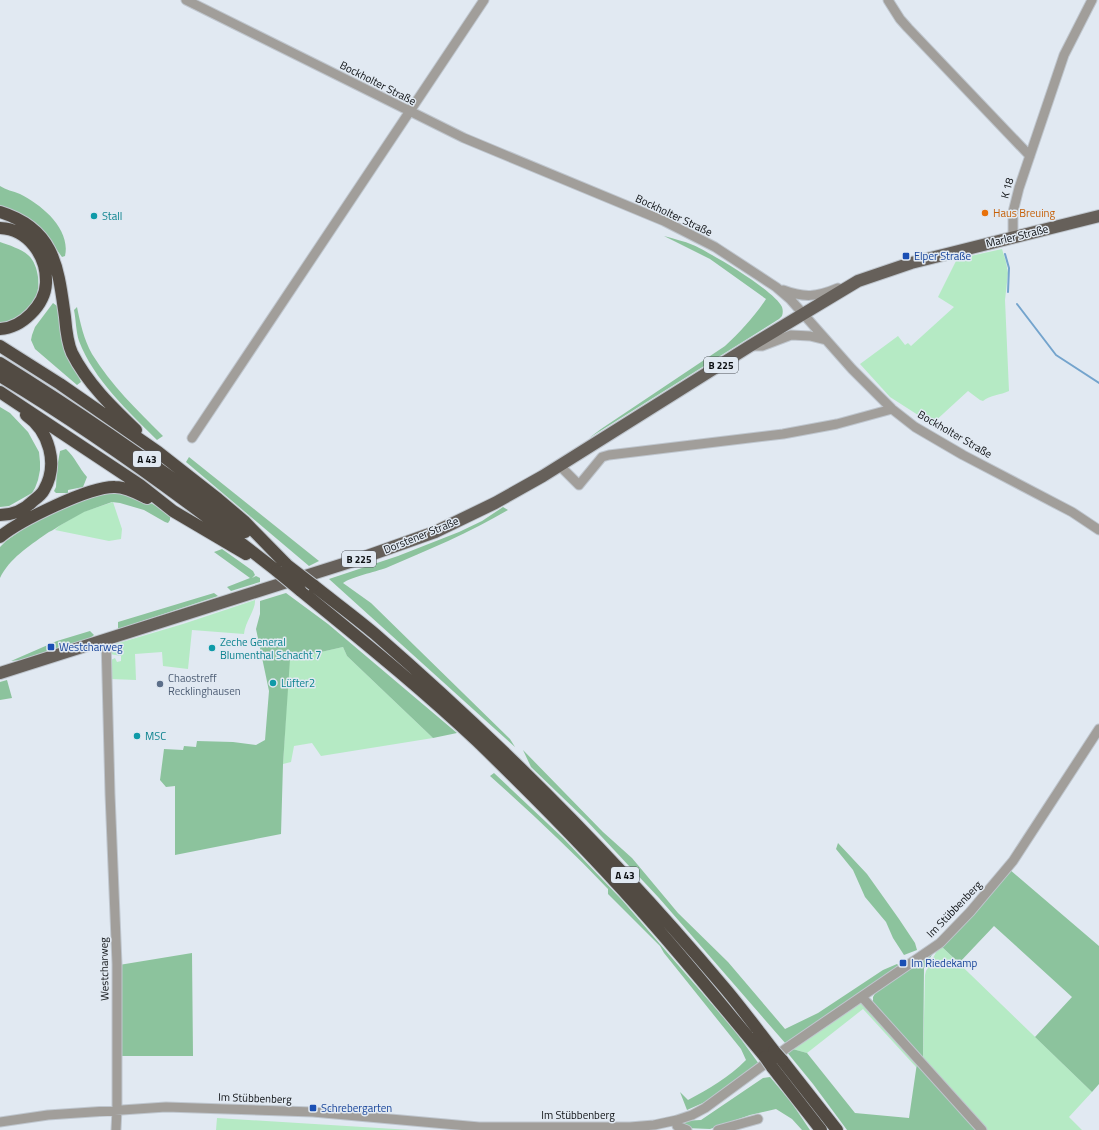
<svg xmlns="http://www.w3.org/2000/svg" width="1099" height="1130" font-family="'Titillium Web',sans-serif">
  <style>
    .green { fill: #b5eac4 }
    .forest { fill: #8cc39d }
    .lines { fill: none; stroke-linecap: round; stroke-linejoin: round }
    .stream { stroke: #74a4cd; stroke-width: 2 }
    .minor-casing { stroke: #bfc6ce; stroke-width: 11 }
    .major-casing { stroke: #bfc6ce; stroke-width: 14 }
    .highway-casing { stroke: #bfc6ce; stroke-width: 14 }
    .minor { stroke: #a19e9a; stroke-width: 9 }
    .major { stroke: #66605a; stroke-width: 12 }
    .highway { stroke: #524b43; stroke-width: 12 }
    .highway-bridge-casing { stroke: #bfc6ce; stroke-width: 14; stroke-linecap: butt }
    .highway-bridge { stroke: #524b43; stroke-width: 12 }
    .food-dot { fill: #e8710a; stroke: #e1e9f2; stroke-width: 1.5 }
    .culture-dot { fill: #0f9aa8; stroke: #e1e9f2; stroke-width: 1.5 }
    .transit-dot { fill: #1a4fb4; stroke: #e1e9f2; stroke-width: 1.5 }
    .service-dot { fill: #5c6f8a; stroke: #e1e9f2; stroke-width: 1.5 }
    .labels { text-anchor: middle; stroke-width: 3; stroke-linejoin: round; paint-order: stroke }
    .shield { fill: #e1e9f2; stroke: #4d5156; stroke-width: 1 }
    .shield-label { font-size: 10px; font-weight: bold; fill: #0d1013 }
    .street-label { font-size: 11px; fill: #0d1013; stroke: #e1e9f2 }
    .food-label { font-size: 11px; fill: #c56008; stroke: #e1e9f2; text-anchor: start }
    .culture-label { font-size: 11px; fill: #0d838f; stroke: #e1e9f2; text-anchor: start }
    .transit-label { font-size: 11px; fill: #164399; stroke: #e1e9f2; text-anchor: start }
    .service-label { font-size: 11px; fill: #4e5e75; stroke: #e1e9f2; text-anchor: start }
  </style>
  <rect width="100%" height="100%" fill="#e1e9f2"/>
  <path class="green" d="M 1002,249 L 1006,262 L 1008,273 L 1005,300 L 1009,391 C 1001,395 990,395 983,401 L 980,400 L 968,391 L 932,424 L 890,397 L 860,364 L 898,336 L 905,345 L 908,343 L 911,346 L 954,307 L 938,297 L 957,259 Z
    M 113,502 L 122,529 L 121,539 L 109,541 L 55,530 L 59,526 L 83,512 Z
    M 255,600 C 256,609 245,622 244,634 L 192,630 L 188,669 L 163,666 L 162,652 L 135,654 L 136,680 L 111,679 L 111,660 L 115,658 L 117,662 L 121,661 L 121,656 L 110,654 L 112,645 L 183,624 Z
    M 343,647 L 347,656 L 433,738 L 321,756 L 312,743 L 294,746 L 291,762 L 283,764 L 289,659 Z
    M 940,945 L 1092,1092 L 1069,1117 L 1082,1130 L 985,1130 L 923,1063 L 925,975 L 926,971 Z
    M 861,1000 L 917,1063 L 916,1067 L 863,1009 L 807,1053 L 789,1048 Z
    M 217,1118 L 411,1130 L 216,1130 Z"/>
  <path class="forest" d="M 0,186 C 6,190 13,191 20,194 C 42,205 71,229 65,256 L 62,257 L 49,239 L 0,208 Z
    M 664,236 C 674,239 684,241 693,245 C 711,253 775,291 782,307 C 783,310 783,313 782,316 L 779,319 L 589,438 L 601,429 L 725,346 C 740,332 754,317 766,299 L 710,259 Z
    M 0,242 C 9,245 21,249 28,255 C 34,260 37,269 38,277 C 41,304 24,316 0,324 Z
    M 53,303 L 57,306 L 63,341 L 81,382 L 77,385 L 35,349 L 31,340 L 32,335 L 35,327 Z
    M 77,307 C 80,322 84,340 92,354 C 111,385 137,410 163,436 L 157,440 C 128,411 94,380 79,341 C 76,332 76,320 74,310 Z
    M 0,407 L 10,413 L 28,432 L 39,452 L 40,462 L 40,470 L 38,480 L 35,488 L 32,493 L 9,506 L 0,507 Z
    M 66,449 C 75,457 79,468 87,477 L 83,487 L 68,490 L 68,493 L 56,493 L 54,491 L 56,487 L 57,468 L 60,451 Z
    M 189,457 L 319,561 L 309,566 L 186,462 Z
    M 120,492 C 139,497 155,503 170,516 L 170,520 L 168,523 L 165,522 L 144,510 L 120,503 L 112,502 L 84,512 L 59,526 C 54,530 50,531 46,534 C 29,546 9,559 0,578 L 0,547 L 6,541 L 26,527 L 73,503 L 102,493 Z
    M 503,507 L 508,510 C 469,533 428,550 386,568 C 375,572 351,577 343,583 L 371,603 L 510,739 L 515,747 L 329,579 L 398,556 L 459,532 L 482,521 Z
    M 222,549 L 253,571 L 255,575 L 252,578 L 256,576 L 260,578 L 260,582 L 231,591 L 227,587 L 250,578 L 214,552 Z
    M 214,593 L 218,596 L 118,629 L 118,622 Z
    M 286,593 L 328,624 L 457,733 L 433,738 L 347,656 L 343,647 L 290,659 L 283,764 L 281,834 L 175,855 L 175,786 L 166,787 L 160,780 L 164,749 L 183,750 L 184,746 L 196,747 L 197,741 L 233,742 L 256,745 L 265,740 L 269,691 L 256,629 L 260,614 L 260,601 Z
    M 90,631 L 94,635 L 90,638 L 20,660 L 11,661 L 57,641 Z
    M 7,680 L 12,698 L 0,700 L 0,682 Z
    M 523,750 L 603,832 L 632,858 L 678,913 L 728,962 L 785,1029 L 818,1013 L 883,970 L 897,964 L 899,966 L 786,1044 L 659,898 L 586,820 L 531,767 Z
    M 494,773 L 563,838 L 622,900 L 735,1031 L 759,1064 L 705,1102 L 687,1110 L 680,1092 L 688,1100 C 709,1089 729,1077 746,1060 L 741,1049 L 664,953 L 660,946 L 608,894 L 608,889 C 570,849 530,812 490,776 Z
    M 838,843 L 867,874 L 899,919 L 915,943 L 917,950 L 904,955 L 893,938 L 886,922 L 865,897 L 853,870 L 836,849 Z
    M 1009,869 L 1099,946 L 1099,1084 L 1092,1092 L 1035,1037 L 1072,997 L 994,926 L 959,963 L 940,945 Z
    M 936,948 L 924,968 L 923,1063 L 873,1004 L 873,997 L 877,990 Z
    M 192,953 L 193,1056 L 120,1056 L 119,965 Z
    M 789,1048 L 807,1053 L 855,1113 L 909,1118 L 917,1063 L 980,1130 L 847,1130 L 813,1084 L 786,1051 Z
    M 770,1077 L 791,1102 L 810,1130 L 802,1130 L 792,1119 L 776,1109 L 750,1115 L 710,1129 L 686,1128 L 682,1121 L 701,1120 L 763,1078 Z"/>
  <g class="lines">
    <path class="stream" d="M 1005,254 L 1009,268 L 1008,292
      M 1017,304 L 1056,355 L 1099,383"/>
    <g class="minor-casing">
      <path id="minor" d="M 186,0 L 464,138 L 664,221 L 715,247 L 776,287 L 790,299 L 852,369 L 892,409 L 915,427 L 963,455 L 1072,512 L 1099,530
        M 888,0 L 900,19 L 908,28 L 1030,156
        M 1013,237 L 1013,212 L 1019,188 L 1064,55 L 1092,0
        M 783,290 C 804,298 817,297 838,288
        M 752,346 L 762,346 L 791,335 L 810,336 L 826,340
        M 192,438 L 484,0
        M 559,465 L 579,485 L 602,457 L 609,455 L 783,434 L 837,424 L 892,409
        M 106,639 L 110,794 L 117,964 L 117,1109 L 116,1130
        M 862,997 L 982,1130
        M 0,1122 L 48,1115 L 166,1107 L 313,1112 L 479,1127 L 630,1127 L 654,1125 L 677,1120 L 692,1115 L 705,1108 L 788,1047 L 940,943 L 970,912 L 1013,861 L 1099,729
        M 677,1126 L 687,1130
        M 718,1130 L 758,1119"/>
    </g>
    <g class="major-casing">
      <path id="major" d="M 0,673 L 353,561 L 435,532 L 495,503 L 543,476 L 750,346 L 858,281 L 911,263 L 1099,216"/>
    </g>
    <g class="highway-casing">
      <path id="highway" d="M 0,212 C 55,229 58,267 65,317 C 66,329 67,342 72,353 C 87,383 112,407 136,430
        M 0,228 C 28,229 47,256 46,283 C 45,305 22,328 0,329
        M 0,346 L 60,384 L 158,452 L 218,499 L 244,521 L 287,565
        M 0,363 C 84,415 166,472 245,532
        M 0,376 C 97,434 188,501 277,571
        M 0,392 L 140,485 L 173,511 L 246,554
        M 0,515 C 13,515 24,510 33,501 C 37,498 42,494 44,490 C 59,464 49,431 26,415
        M 0,537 C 19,521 90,486 115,487 C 126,487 137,493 147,498
        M 313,585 C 333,601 355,617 375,634 C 499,742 617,860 723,986 C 741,1007 757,1029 774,1051
        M 300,590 C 360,639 421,688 477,741 C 538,800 598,861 654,925 C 692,968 728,1013 765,1057
        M 782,1060 L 837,1130
        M 772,1067 L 821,1130"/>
    </g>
    <use href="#minor" class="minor"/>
    <use href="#major" class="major"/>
    <use href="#highway" class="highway"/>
    <g class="highway-bridge-casing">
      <path id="highway-bridge" d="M 287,565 L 313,585
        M 277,571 L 300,590
        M 774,1051 L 782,1060
        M 765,1057 L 772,1067"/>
    </g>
    <use href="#highway-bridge" class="highway-bridge"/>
  </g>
  <circle class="food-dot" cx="985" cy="213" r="4"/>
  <g class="culture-dot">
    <circle cx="94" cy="216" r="4"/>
    <circle cx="212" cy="648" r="4"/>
    <circle cx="273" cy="683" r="4"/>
    <circle cx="137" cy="736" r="4"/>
  </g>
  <g class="transit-dot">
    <rect x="902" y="252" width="8" height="8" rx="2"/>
    <rect x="47" y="643" width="8" height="8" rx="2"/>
    <rect x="899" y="959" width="8" height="8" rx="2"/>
    <rect x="309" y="1104" width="8" height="8" rx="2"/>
  </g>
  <circle class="service-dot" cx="160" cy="684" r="4"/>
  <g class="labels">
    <g class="shield">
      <rect x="704" y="357" width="34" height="16" rx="3"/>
      <rect x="133" y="451" width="28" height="16" rx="3"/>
      <rect x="342" y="551" width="34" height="16" rx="3"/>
      <rect x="611" y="867" width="28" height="16" rx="3"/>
    </g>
    <g class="shield-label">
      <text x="721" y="369">B 225</text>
      <text x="147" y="463">A 43</text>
      <text x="359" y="563">B 225</text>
      <text x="625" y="879">A 43</text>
    </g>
    <g class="street-label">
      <text transform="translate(378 83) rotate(27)" y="4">Bockholter Straße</text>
      <text transform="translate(1007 188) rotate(-74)" y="4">K 18</text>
      <text transform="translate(674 215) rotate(25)" y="4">Bockholter Straße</text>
      <text transform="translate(1017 236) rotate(-14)" y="4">Marler Straße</text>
      <text transform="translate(955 434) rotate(30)" y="4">Bockholter Straße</text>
      <text transform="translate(421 535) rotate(-22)" y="4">Dorstener Straße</text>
      <text transform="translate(954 909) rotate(-46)" y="4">Im Stübbenberg</text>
      <text transform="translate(104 969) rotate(-91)" y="4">Westcharweg</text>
      <text transform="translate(255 1098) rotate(2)" y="4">Im Stübbenberg</text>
      <text x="578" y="1119">Im Stübbenberg</text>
    </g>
    <g class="food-label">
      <text x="993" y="217">Haus Breuing</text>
    </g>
    <g class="culture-label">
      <text x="102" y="220">Stall</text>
      <text x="220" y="646">Zeche General<tspan x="220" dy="13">Blumenthal Schacht 7</tspan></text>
      <text x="281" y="687">Lüfter2</text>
      <text x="145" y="740">MSC</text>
    </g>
    <g class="transit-label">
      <text x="914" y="260">Elper Straße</text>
      <text x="59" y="651">Westcharweg</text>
      <text x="911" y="967">Im Riedekamp</text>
      <text x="321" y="1112">Schrebergarten</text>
    </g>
    <g class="service-label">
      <text x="168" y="682">Chaostreff<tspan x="168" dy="13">Recklinghausen</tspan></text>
    </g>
  </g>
</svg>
